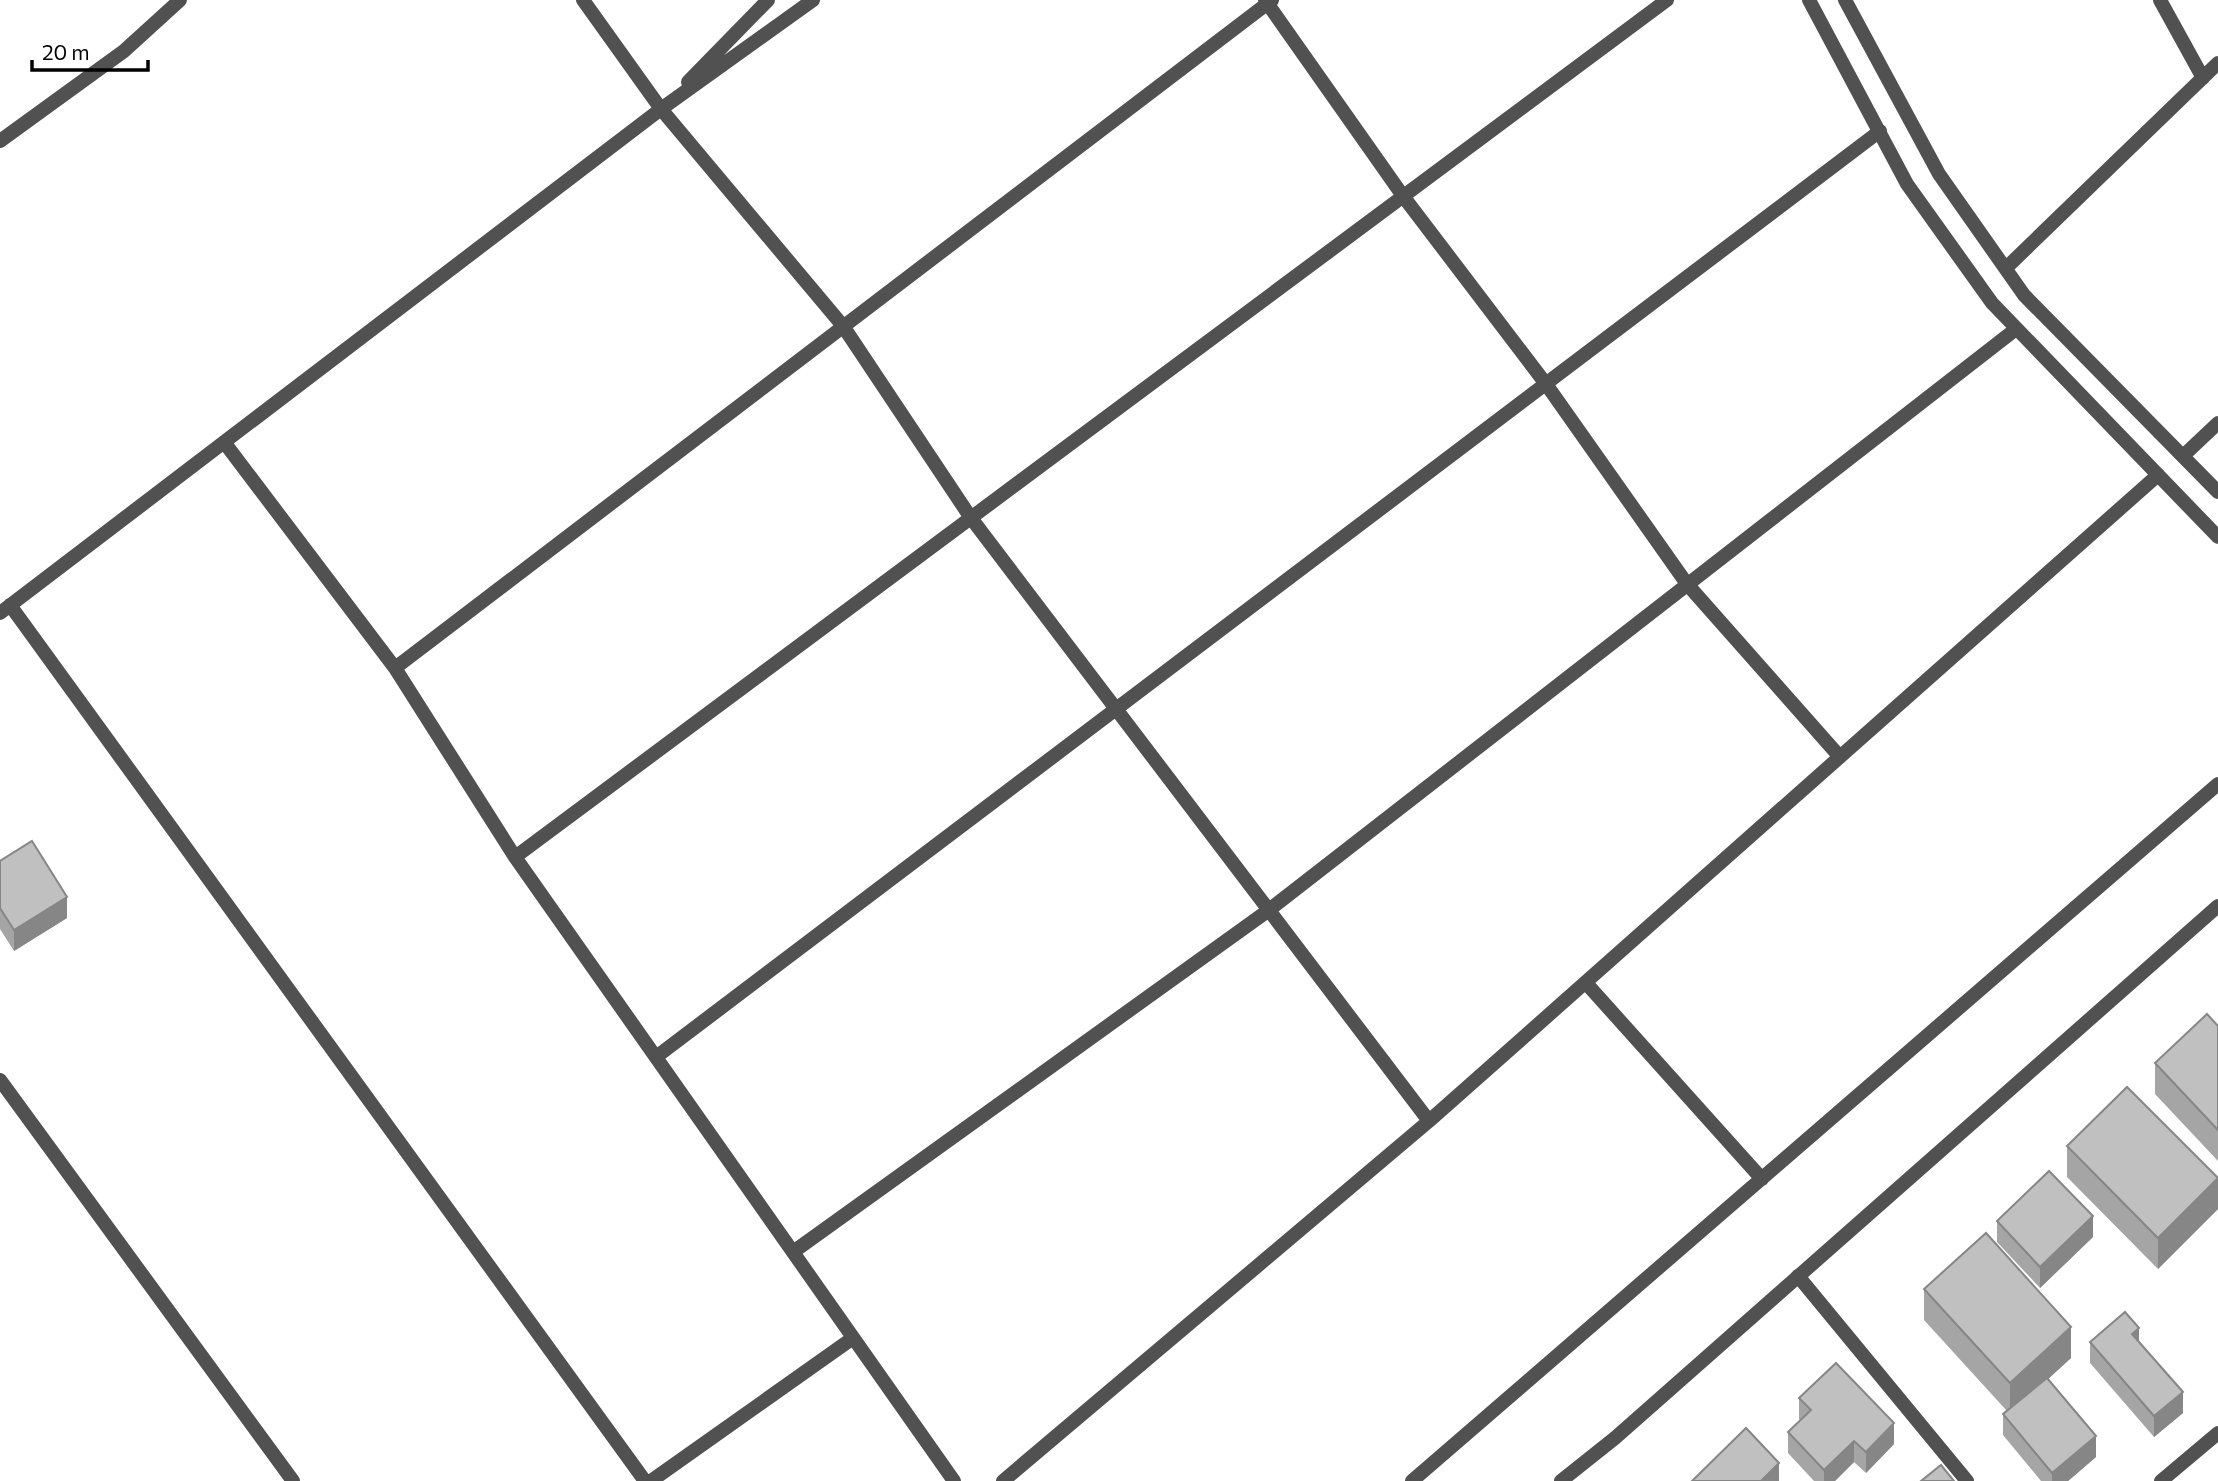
<svg xmlns="http://www.w3.org/2000/svg" width="2218" height="1481" font-family="Commissioner,sans-serif">
  <style>
    .lines { fill: none; stroke-linecap: round; stroke-linejoin: round }
    .minor { stroke: #515151; stroke-width: 14 }
    .tertiary { stroke: #515151; stroke-width: 14 }
    .wall { fill: #a5a5a5 }
    .shaded-wall { fill: #868686 }
    .building { fill: #c0c0c0; stroke: #868686; stroke-width: 2 }
  </style>
  <rect width="100%" height="100%" fill="#fff"/>
  <g class="lines">
    <path class="minor" d="M 583,0 L 661,109 L 843,326 L 971,518 L 1429,1121
      M 1265,0 L 1403,196 L 1546,384 L 1687,584 L 1840,757
      M 2160,0 L 2203,78
      M 688,82 L 768,0
      M 2006,268 L 2218,63
      M 224,442 L 395,668 L 515,857 L 954,1481
      M 2183,456 L 2218,423
      M 10,605 L 645,1481
      M 0,613 L 661,109 L 813,0
      M 395,668 L 1272,0
      M 515,857 L 1667,0
      M 1586,983 L 1762,1179
      M 656,1057 L 1880,131
      M 793,1252 L 1269,910 L 2016,329
      M 1798,1276 L 1967,1481
      M 651,1481 L 853,1338
      M 1003,1481 L 1429,1121 L 2158,475
      M 1412,1481 L 2218,784
      M 2161,1481 L 2218,1433"/>
    <path class="tertiary" d="M 1809,0 L 1907,184 L 1992,303 L 2218,537
      M 1845,0 L 1939,174 L 2024,295 L 2218,492
      M 0,141 L 124,51 L 180,0
      M 0,1080 L 293,1481
      M 1561,1481 L 1615,1438 L 2218,906"/>
  </g>
  <path class="wall" d="M 0,861 L 67,918 L 14,951 L 0,929 Z
    M 2218,1026 L 2218,1161 L 2155,1094 L 2155,1063 Z
    M 2067,1146 L 2218,1178 L 2218,1209 L 2158,1269 L 2067,1177 Z
    M 1997,1221 L 2093,1237 L 2040,1288 L 1997,1242 Z
    M 1924,1289 L 2071,1358 L 2048,1379 L 2096,1457 L 2068,1481 L 2041,1481 L 2003,1435 L 2003,1414 L 2007,1411 L 1924,1320 Z
    M 2090,1342 L 2139,1342 L 2183,1413 L 2154,1437 L 2090,1363 Z
    M 1799,1398 L 1894,1444 L 1866,1473 L 1854,1462 L 1835,1481 L 1814,1481 L 1788,1453 L 1788,1432 L 1800,1420 L 1799,1419 Z"/>
  <path class="shaded-wall" d="M 67,897 L 67,918 L 14,951 L 14,930 Z
    M 2218,1178 L 2218,1209 L 2158,1269 L 2158,1238 Z
    M 2093,1216 L 2093,1237 L 2040,1288 L 2040,1267 Z
    M 2071,1327 L 2071,1358 L 2010,1414 L 2010,1383 Z
    M 2139,1328 L 2139,1349 L 2132,1334 Z
    M 2183,1392 L 2183,1413 L 2154,1437 L 2154,1416 Z
    M 1894,1423 L 1894,1444 L 1866,1473 L 1866,1452 Z
    M 2096,1436 L 2096,1457 L 2068,1481 L 2052,1481 L 2052,1473 Z
    M 1854,1441 L 1854,1462 L 1835,1481 L 1824,1481 L 1824,1470 Z
    M 1779,1463 L 1779,1481 L 1761,1481 Z"/>
  <path class="building" d="M 32,841 L 67,897 L 14,930 L 0,908 L 0,861 Z
    M 2207,1014 L 2218,1026 L 2218,1130 L 2155,1063 Z
    M 2127,1087 L 2218,1178 L 2158,1238 L 2067,1146 Z
    M 2049,1171 L 2093,1216 L 2040,1267 L 1997,1221 Z
    M 1986,1233 L 2071,1327 L 2010,1383 L 1924,1289 Z
    M 2125,1312 L 2139,1328 L 2132,1334 L 2183,1392 L 2154,1416 L 2090,1342 Z
    M 1836,1363 L 1894,1423 L 1866,1452 L 1854,1441 L 1824,1470 L 1788,1432 L 1811,1410 L 1799,1398 Z
    M 2047,1378 L 2096,1436 L 2052,1473 L 2003,1414 Z
    M 1746,1428 L 1779,1463 L 1761,1481 L 1692,1481 Z
    M 1941,1465 L 1954,1481 L 1921,1481 Z"/>
  <path d="M32 60v10h116v-10" fill="none" stroke="#000000" stroke-width="3.5"/>
  <text x="42" y="60" font-size="21" fill="#000000" stroke="#ffffff" stroke-width="5" paint-order="stroke">20 m</text>
</svg>
